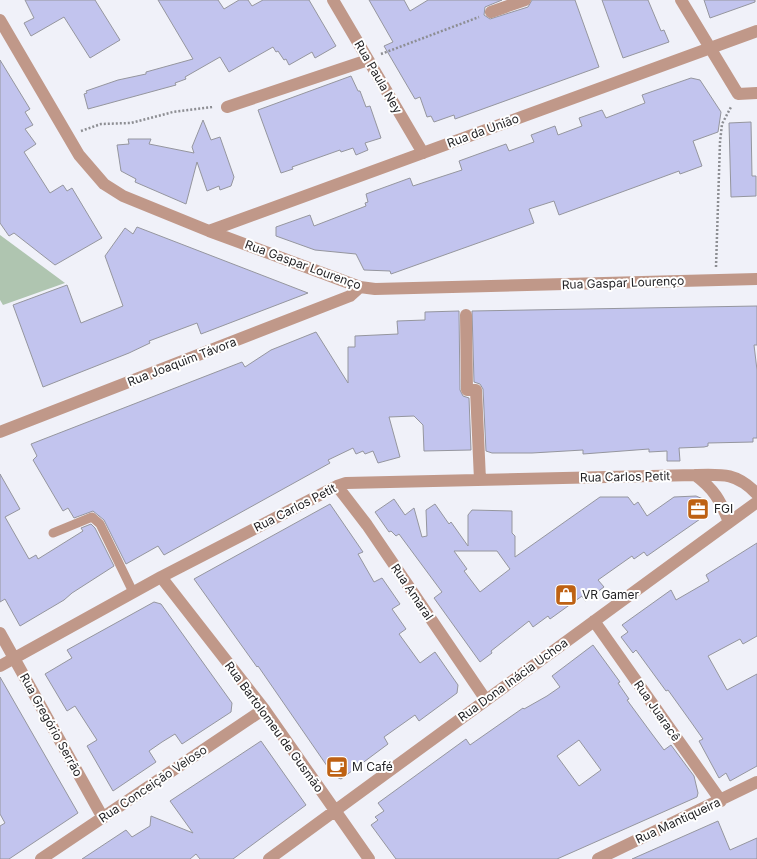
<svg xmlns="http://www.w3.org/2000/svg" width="757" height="859" font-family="Inter,sans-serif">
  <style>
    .green { fill: #afc5b0 }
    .building { fill: #c2c4ee; stroke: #95969e; fill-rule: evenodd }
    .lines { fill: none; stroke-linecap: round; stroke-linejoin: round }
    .path { stroke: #8d8e93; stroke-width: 2.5; stroke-dasharray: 2 2; stroke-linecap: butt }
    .lane { stroke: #c09889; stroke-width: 9 }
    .street { stroke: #c09889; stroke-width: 12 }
    .labels { text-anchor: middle; stroke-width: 4; stroke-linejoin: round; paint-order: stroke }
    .street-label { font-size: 12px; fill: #1f1f22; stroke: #fff }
    .poi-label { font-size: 12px; fill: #1f1f22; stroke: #fff; text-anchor: start }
  </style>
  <rect width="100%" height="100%" fill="#f0f1f9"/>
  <path class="green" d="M 0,235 L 65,283 L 3,305 L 0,300 Z"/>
  <path class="building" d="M 25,0 L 95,0 L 120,40 L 90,58 L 64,17 L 31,36 L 24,23 L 34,18 Z
    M 158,0 L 218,0 L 224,9 L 239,0 L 248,0 L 252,6 L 263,0 L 309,0 L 336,46 L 315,58 L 312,52 L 289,65 L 286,59 L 284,60 L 278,51 L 276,52 L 273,47 L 229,72 L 220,57 L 185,77 L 186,79 L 175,83 L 176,85 L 88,109 L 84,94 L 87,93 L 86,91 L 118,80 L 146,74 L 146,72 L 193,59 Z
    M 369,0 L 404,0 L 410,11 L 428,0 L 502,0 L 485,7 L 484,15 L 490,19 L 528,7 L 532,0 L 575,0 L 599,67 L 455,119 L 454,115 L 434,122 L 431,116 L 427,117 L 420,97 L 415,99 L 384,46 L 393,42 Z
    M 602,0 L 648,0 L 661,31 L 664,30 L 669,42 L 623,58 Z
    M 704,0 L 755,0 L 755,2 L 710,18 Z
    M 0,60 L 30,109 L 25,112 L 33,125 L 25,129 L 36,144 L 24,152 L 50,193 L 63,185 L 67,191 L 72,188 L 102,238 L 55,265 L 14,233 L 9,236 L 0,223 Z
    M 351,76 L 358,91 L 360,91 L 366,107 L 370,106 L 381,138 L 365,143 L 368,150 L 356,155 L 353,148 L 341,152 L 340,150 L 292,167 L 293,169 L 281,173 L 258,110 Z
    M 691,78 L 700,80 L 721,112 L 718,132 L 693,141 L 702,166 L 680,174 L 679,171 L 559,215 L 554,201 L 529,209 L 534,223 L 391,274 L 390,271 L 364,270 L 356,254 L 315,250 L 276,236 L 276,227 L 310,215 L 314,226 L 366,206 L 365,203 L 368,202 L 366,194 L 410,178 L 413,186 L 462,170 L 459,161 L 506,144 L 509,151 L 534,142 L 531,135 L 555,126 L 558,135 L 582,126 L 579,118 L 602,110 L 606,118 L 645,103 L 642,95 Z
    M 203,120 L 211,140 L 220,137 L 234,177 L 231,186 L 220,190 L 219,186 L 207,191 L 197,162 L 186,204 L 135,182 L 136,179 L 121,171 L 117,145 L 129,144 L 128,139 L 151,139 L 149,144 L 194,153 L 192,147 Z
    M 751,122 L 752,176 L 756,176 L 756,196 L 731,197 L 729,123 Z
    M 137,227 L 308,293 L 201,334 L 197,323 L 149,341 L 150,343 L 129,353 L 43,387 L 13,305 L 67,285 L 81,323 L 123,306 L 105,256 L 125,228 L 133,234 Z
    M 757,306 L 757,345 L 754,345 L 757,370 L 757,438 L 753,438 L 753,442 L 708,443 L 708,446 L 704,447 L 679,448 L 680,461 L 667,461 L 667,451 L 649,452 L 649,449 L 583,454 L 583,450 L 532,453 L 492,453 L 486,451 L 483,389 L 480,384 L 474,382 L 472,311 Z
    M 459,311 L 460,390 L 463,396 L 469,398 L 471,450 L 424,451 L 423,425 L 414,416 L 389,417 L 400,457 L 378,463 L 373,451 L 365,454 L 363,451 L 356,454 L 353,448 L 328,460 L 330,463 L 164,555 L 158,546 L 126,564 L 104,520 L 93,511 L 74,518 L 68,508 L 63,511 L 33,460 L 37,456 L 31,444 L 242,362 L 245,367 L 271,350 L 316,332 L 348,383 L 348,347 L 355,347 L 355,336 L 398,334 L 397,321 L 425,320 L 425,312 Z
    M 0,474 L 20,509 L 5,517 L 29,559 L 36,555 L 38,559 L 83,531 L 81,528 L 91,524 L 95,528 L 114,566 L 72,593 L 64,600 L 20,626 L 5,599 L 0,602 Z
    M 696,496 L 703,499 L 705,503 L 703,517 L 647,556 L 644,552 L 634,559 L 632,556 L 598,580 L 604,587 L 585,601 L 582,596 L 550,619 L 548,616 L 533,627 L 529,621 L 491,651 L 492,653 L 480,662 L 434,598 L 442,592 L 399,534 L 396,536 L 391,531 L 389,532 L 375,512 L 394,499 L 405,515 L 414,508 L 422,537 L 427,536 L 426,510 L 435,504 L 449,524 L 451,522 L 468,546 L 468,515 L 472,510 L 512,511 L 512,533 L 515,536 L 515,557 L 600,497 L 628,497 L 634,505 L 638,502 L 647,516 L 674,497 ZM 454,551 L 497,551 L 510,569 L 480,592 L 464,571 L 467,569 Z
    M 330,504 L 363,552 L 358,554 L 374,582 L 382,578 L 400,604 L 392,609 L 406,629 L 399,634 L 420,663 L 435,652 L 458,685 L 457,693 L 419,721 L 415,715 L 384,737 L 388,744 L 341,779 L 334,776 L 258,666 L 257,667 L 194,579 Z
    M 757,543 L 757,636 L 743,644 L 740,639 L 708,656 L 727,690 L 757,674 L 757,766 L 730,781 L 726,773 L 719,778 L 699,741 L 703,739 L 691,722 L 668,690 L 666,691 L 636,650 L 633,653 L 621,637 L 628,632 L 622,625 L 671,590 L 676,600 L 709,581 L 706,575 Z
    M 154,602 L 161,604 L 232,703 L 231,712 L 182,744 L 175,734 L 162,742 L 149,751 L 156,762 L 113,791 L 87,746 L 97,740 L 75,706 L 67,711 L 45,674 L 72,658 L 67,650 Z
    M 593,645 L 620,682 L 618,683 L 629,699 L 627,700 L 652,734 L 664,750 L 671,745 L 694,776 L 698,793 L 697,797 L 557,859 L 396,859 L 371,825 L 378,820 L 375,817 L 384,811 L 378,803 L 466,739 L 470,745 L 523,708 L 524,709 L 547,696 L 560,687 L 552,676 ZM 579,740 L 601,770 L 579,786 L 557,756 Z
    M 0,677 L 78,813 L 9,859 L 0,859 L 0,826 L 5,823 L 0,814 Z
    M 261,741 L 306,805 L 233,859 L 200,859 L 196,854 L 190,859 L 82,859 L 126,830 L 132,837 L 150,826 L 151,816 L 193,833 L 170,801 Z
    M 718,821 L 730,850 L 757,838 L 757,859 L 632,859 Z"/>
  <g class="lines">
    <path class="path" d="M 381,54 L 479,17
      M 81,131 L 101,124 L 131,123 L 173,112 L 213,107
      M 716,267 L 720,142 L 722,124 L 731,107"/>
    <path class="lane" d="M 53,533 L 92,517 L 100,524 L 133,592"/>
    <path class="street" d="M 333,0 L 423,153
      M 681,0 L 738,94 L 757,93
      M 491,12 L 525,0
      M 0,20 L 79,155 L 104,184 L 123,196 L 209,231 L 360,287 L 375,289 L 757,279
      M 227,107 L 368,60
      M 209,231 L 757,31
      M 466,315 L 467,390 L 476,390 L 480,480
      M 0,432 L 350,296 L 360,287
      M 695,475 C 723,474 737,473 757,494
      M 337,486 L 367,525 L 486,700
      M 161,577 L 264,709 L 369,859
      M 594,621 L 721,801
      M 0,633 L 103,818
      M 0,666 L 161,577 L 337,486 L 346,483 L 695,475 C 714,489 720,500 729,522
      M 41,859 L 264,709
      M 269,859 L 757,502
      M 598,859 L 757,782"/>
  </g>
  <defs>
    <g id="office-square" transform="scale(1.15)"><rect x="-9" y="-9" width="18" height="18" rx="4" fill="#be6113" stroke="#fff"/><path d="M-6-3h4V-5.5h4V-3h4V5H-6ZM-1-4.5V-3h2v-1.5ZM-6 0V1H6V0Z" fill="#fff"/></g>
    <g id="shop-square" transform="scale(1.15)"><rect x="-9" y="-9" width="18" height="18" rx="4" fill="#be6113" stroke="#fff"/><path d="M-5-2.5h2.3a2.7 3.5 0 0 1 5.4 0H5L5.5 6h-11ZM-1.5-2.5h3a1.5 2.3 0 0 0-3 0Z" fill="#fff"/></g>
    <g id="cafe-square" transform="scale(1.15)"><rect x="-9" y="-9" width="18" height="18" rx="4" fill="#be6113" stroke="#fff"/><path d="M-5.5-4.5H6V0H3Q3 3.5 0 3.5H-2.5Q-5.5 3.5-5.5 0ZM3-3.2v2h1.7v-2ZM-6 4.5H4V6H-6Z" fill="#fff"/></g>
  </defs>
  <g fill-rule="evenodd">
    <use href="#office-square" x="698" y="509"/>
    <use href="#shop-square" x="566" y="595"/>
    <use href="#cafe-square" x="337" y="767"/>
  </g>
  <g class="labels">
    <g class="street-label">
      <text transform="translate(378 77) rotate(60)" y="4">Rua Paula Ney</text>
      <text transform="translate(483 131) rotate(-20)" y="4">Rua da União</text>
      <text transform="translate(303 265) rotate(20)" y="4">Rua Gaspar Lourenço</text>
      <text transform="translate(623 283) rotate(-2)" y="4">Rua Gaspar Lourenço</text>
      <text transform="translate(182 362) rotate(-21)" y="4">Rua Joaquim Távora</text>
      <text transform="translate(625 477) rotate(-1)" y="4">Rua Carlos Petit</text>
      <text transform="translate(295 508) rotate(-27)" y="4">Rua Carlos Petit</text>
      <text transform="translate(412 592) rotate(56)" y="4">Rua Amaral</text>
      <text transform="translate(513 680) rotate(-36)" y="4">Rua Dona Inácia Uchoa</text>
      <text transform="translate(657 711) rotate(55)" y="4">Rua Juaracê</text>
      <text transform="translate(51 725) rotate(61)" y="4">Rua Gregório Serrão</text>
      <text transform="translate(274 727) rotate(54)" y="4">Rua Bartolomeu de Gusmão</text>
      <text transform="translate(153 784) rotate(-34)" y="4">Rua Conceição Veloso</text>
      <text transform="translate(678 821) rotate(-25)" y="4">Rua Mantiqueira</text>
    </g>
    <g class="poi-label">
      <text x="714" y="513">FGI</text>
      <text x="582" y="599">VR Gamer</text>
      <text x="352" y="771">M Café</text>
    </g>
  </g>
</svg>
